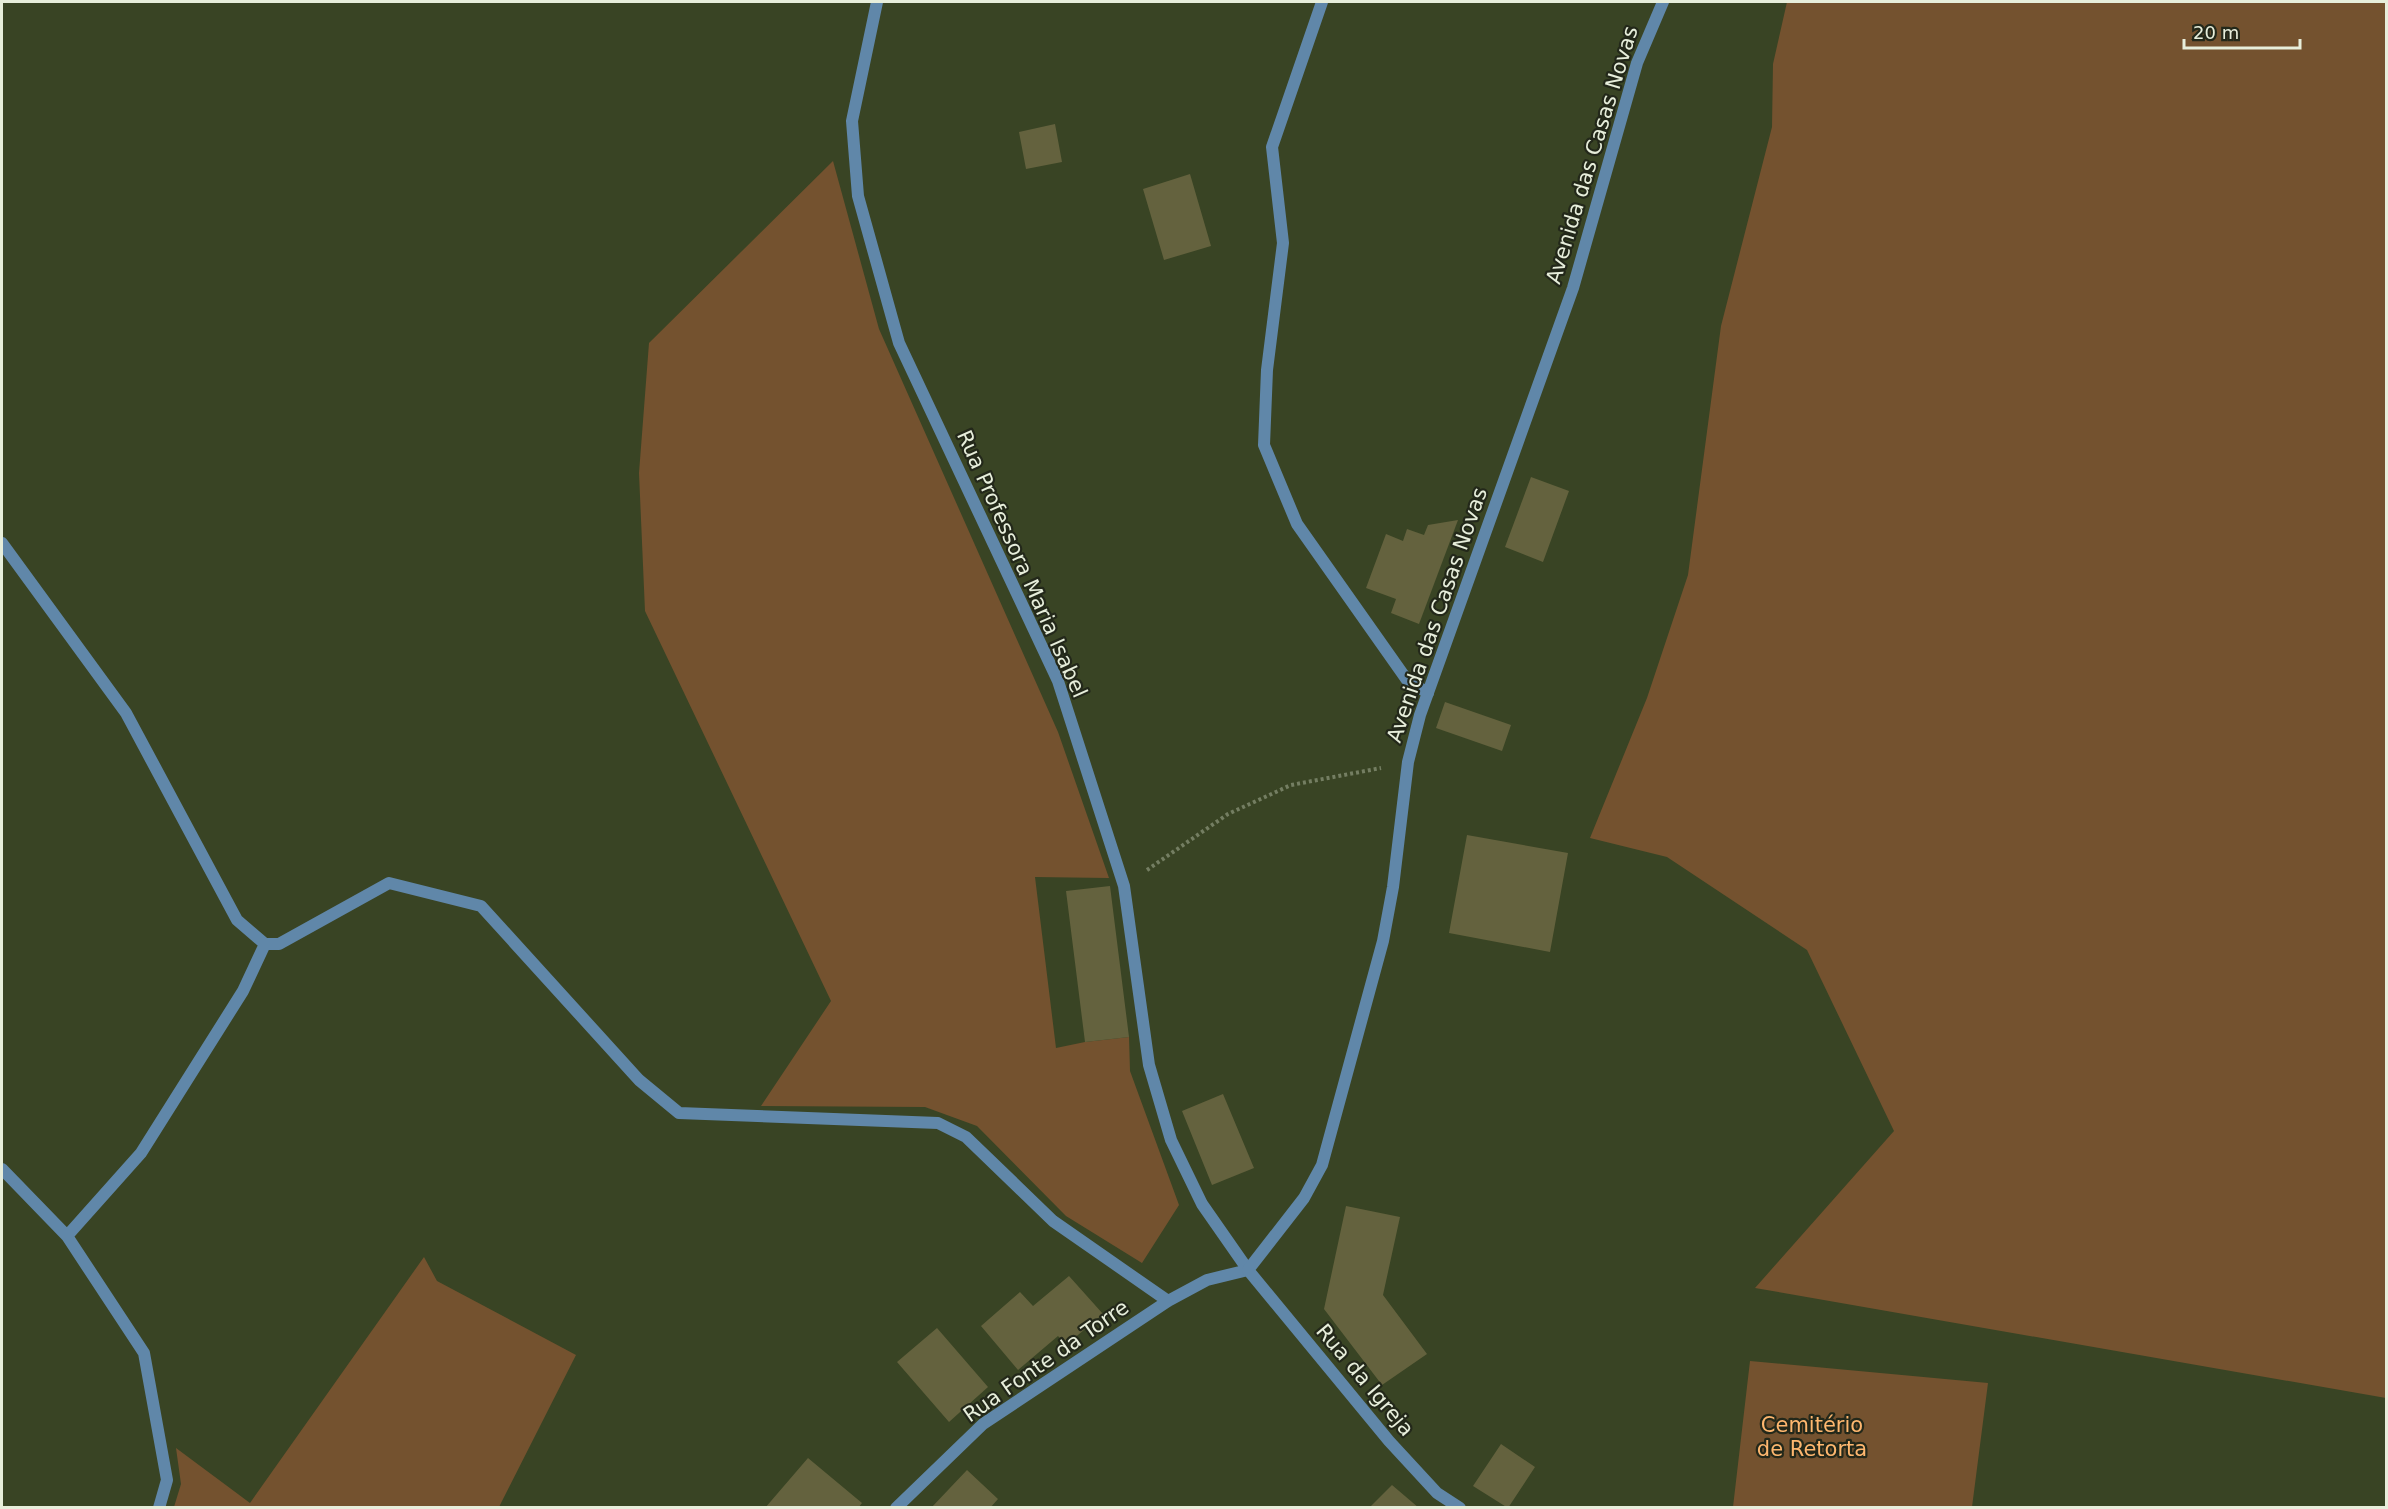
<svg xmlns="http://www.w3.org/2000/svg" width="2388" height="1509" font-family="'DejaVu Sans',sans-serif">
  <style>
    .green { fill: #74522f }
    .building { fill: #64623e }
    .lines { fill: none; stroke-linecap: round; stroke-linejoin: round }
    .path { stroke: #747e62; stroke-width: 4; stroke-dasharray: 3 3; stroke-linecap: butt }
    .minor { stroke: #6087a9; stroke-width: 12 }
    .tertiary { stroke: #6087a9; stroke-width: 12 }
    .labels { text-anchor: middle; stroke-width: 4.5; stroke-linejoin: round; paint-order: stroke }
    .street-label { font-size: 21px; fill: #e7eedb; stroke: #23281a }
    .park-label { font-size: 21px; fill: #feb76f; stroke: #23281a }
  </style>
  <rect width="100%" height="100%" fill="#394424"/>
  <path class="green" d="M 1787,2 L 2386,3 L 2386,1398 L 1755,1288 L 1894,1131 L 1807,950 L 1667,857 L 1590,838 L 1647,698 L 1688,575 L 1721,326 L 1772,127 L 1773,64 Z
    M 833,161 L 879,329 L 1058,732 L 1109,878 L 1035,877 L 1056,1048 L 1085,1042 L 1129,1037 L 1130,1071 L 1179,1205 L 1142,1263 L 1066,1216 L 977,1126 L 925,1107 L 761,1106 L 831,1001 L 645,611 L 639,473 L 649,343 Z
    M 424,1257 L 437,1281 L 576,1355 L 499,1507 L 174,1507 L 181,1484 L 176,1448 L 250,1503 Z
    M 1750,1361 L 1988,1383 L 1972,1507 L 1733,1507 Z"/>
  <path class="building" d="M 1055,124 L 1062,162 L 1026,169 L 1019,132 Z
    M 1190,174 L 1211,246 L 1164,260 L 1143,189 Z
    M 1531,477 L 1569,491 L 1543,562 L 1505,547 Z
    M 1458,520 L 1419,624 L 1391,613 L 1396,599 L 1366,588 L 1386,534 L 1403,541 L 1407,529 L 1424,535 L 1428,525 Z
    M 1445,702 L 1511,725 L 1502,751 L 1436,728 Z
    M 1467,835 L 1568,853 L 1550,952 L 1449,933 Z
    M 1110,886 L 1129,1037 L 1085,1042 L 1066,891 Z
    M 1223,1094 L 1254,1168 L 1212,1185 L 1182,1111 Z
    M 1346,1206 L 1400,1217 L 1383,1295 L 1427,1354 L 1382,1385 L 1324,1309 Z
    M 1069,1276 L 1103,1314 L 1066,1345 L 1058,1336 L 1018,1370 L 981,1326 L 1020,1292 L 1033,1306 Z
    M 937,1328 L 988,1387 L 949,1422 L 897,1362 Z
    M 1501,1444 L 1535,1467 L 1508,1508 L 1473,1486 Z
    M 808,1458 L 862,1503 L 858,1508 L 765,1508 Z
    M 967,1470 L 998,1499 L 990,1508 L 931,1508 Z
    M 1392,1485 L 1419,1508 L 1369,1508 Z"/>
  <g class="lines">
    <path class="path" d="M 1147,870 L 1228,814 L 1291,785 L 1381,768"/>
    <path class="minor" d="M 877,2 L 852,121 L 858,196 L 899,343 L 1058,681 L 1124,886 L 1149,1065 L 1171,1140 L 1202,1204 L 1248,1270 L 1207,1280 L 1168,1301 L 983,1424 L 896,1508
      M 1322,2 L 1272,147 L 1283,243 L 1267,370 L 1264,445 L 1297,524 L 1407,680 L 1428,693
      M 2,543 L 126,713 L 237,920 L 265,944 L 279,944 L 389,883 L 481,906 L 639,1080 L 679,1113 L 938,1123 L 966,1137 L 1053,1221 L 1168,1301
      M 2,1169 L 67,1236 L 141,1153 L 243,991 L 265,944
      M 67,1236 L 144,1353 L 167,1480 L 159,1508"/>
    <path class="tertiary" d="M 1460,1508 L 1437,1493 L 1389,1441 L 1248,1270 L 1304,1198 L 1322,1165 L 1383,941 L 1393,887 L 1408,762 L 1420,715 L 1573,288 L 1637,63 L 1663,2"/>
  </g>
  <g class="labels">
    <g class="street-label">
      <text transform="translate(1592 155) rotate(-73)" y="7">Avenida das Casas Novas</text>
      <text transform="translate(1022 564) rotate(66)" y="7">Rua Professora Maria Isabel</text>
      <text transform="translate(1437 615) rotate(-71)" y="7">Avenida das Casas Novas</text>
      <text transform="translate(1046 1361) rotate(-35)" y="7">Rua Fonte da Torre</text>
      <text transform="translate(1365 1380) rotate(50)" y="7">Rua da Igreja</text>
    </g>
    <g class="park-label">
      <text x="1812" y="1432">Cemitério<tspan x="1812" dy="24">de Retorta</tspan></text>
    </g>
  </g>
  <rect width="2388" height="1509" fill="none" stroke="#e7eedb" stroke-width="6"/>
  <path d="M2184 39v9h116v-9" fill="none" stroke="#e7eedb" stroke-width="3"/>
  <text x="2193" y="39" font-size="18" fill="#e7eedb" stroke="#23281a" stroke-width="4.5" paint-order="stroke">20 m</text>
</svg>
